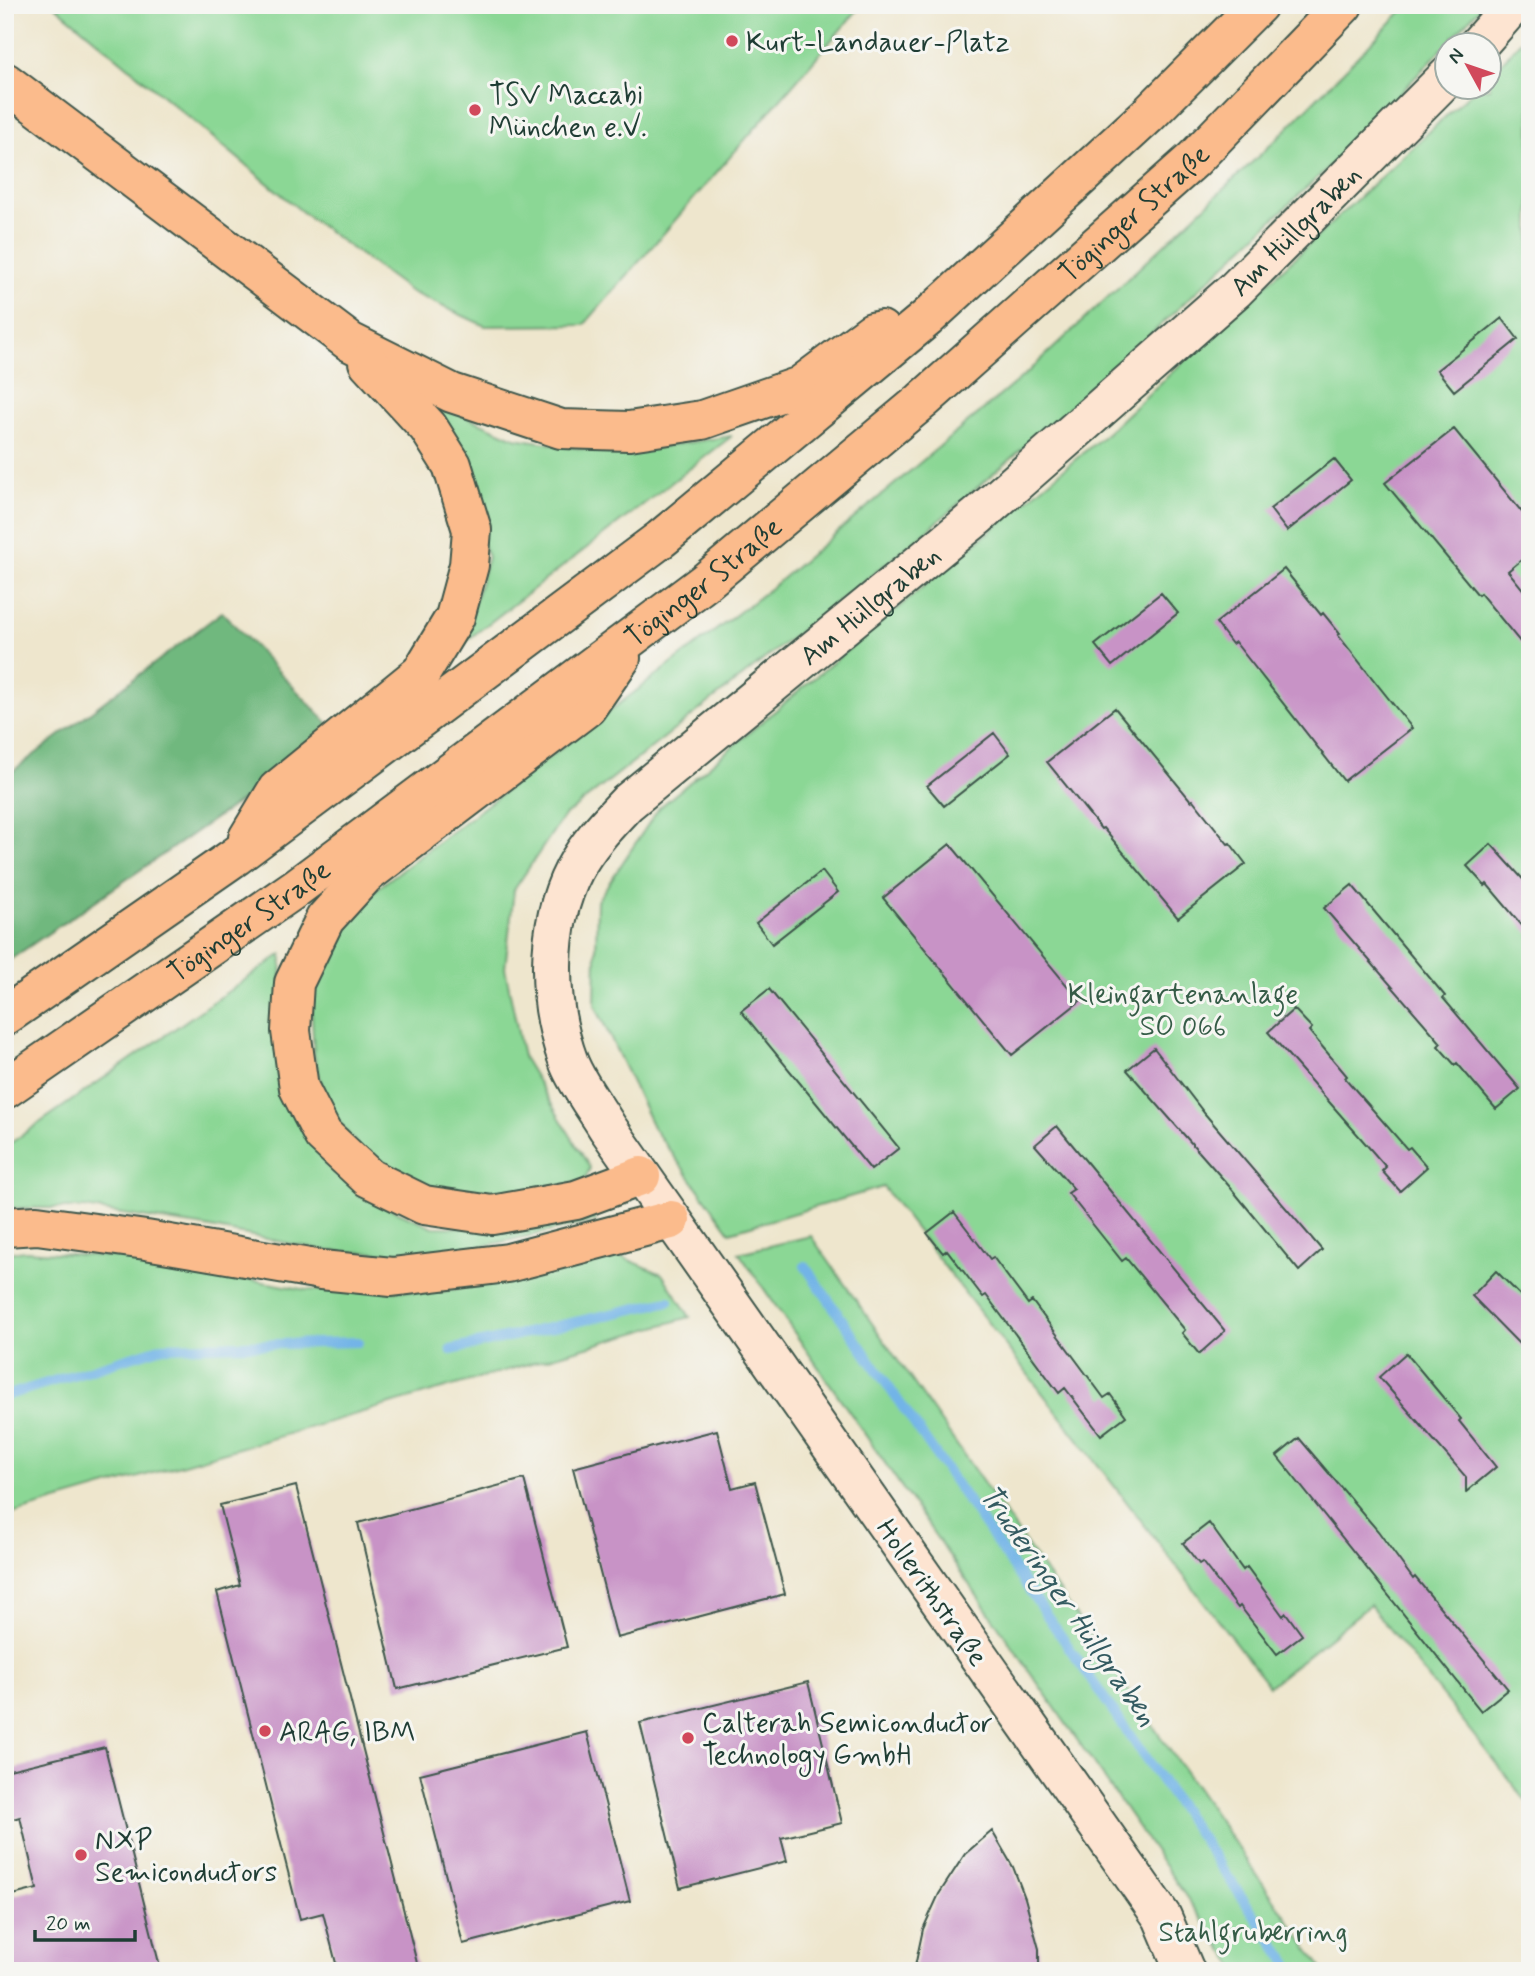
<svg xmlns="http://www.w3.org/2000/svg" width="1535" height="1976" font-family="Mynerve,sans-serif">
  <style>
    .green { fill: #8bd795; stroke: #558a64; stroke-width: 2 }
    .forest { fill: #70b87e; stroke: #487a59; stroke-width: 2 }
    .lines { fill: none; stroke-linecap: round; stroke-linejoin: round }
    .stream { stroke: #72b4e7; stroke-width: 10 }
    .building { fill: #c893c6 }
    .secondary-casing { stroke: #3e564b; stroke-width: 42 }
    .motorway-casing { stroke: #3e564b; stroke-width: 42 }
    .secondary { stroke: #fde4d1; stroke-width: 38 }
    .motorway { stroke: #fbbb8c; stroke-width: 38 }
    .poi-dot { fill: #d1495b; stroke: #f6f6f2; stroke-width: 2.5 }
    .labels { text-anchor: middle; stroke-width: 6; stroke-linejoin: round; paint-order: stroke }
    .poi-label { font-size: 28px; fill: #1f3d34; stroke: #f6f6f2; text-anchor: start }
    .street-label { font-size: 28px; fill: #1f3d34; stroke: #f6f6f2 }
    .park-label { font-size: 28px; fill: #355c47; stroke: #f6f6f2 }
    .water-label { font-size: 30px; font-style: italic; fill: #345b61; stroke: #f6f6f2 }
  </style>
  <rect width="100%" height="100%" fill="#f6f6f2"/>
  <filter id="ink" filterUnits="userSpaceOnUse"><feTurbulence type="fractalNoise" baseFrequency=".0143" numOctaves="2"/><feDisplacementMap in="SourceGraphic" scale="14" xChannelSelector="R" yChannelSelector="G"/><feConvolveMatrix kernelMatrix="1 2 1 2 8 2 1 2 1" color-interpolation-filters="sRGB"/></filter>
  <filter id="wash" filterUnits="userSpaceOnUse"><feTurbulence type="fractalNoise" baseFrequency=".00686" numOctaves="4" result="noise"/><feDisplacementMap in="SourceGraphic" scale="28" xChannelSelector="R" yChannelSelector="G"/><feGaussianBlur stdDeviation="1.57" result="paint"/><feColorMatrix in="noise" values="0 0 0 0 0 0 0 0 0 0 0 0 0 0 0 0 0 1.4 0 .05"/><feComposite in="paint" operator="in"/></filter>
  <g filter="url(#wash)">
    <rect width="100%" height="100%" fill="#eee6cd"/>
    <path class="green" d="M 54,5 L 862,5 L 584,325 L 485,326 L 411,292 L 306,215 Z
      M 1408,5 L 1483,5 L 1351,146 L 1112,371 L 920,537 L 563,817 L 514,890 L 505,968 L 523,1057 L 590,1168 L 585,1180 L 542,1192 L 465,1196 L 413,1186 L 364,1153 L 328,1109 L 314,1055 L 311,997 L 335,925 L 374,891 L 771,588 L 1028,372 L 1278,138 Z
      M 1530,31 L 1530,1806 L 1370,1605 L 1269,1686 L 883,1187 L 730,1232 L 654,1129 L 595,1005 L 597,901 L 659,808 L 1108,432 L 1476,88 L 1490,88 L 1490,75 Z
      M 421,397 L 515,438 L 615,454 L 732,436 L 462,644 L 488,557 Z
      M 282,954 L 278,1050 L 293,1115 L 329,1168 L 382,1205 L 433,1227 L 512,1228 L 591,1212 L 596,1221 L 479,1247 L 411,1254 L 328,1251 L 206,1227 L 84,1208 L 5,1208 L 5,1147 Z
      M 811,1236 L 1324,1971 L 1235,1971 L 1235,1967 L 739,1253 Z
      M 26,1251 L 130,1258 L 307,1290 L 446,1291 L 615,1254 L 662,1274 L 690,1317 L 5,1516 L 5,1253 Z"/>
    <path class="forest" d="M 222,612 L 338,734 L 5,963 L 5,777 Z"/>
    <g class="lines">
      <path class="stream" d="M 805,1266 L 1293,1971
        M 451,1350 L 669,1301
        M 5,1396 L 163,1347 L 358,1342"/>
    </g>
    <g id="blocks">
      <path class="building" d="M 1502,318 L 1518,339 L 1454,391 L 1437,370 Z
        M 1454,429 L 1530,522 L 1530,553 L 1508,571 L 1530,598 L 1530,654 L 1480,593 L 1478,595 L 1385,483 Z
        M 1334,459 L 1351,480 L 1287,531 L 1270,509 Z
        M 1284,569 L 1321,615 L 1323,613 L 1340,634 L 1338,635 L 1412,728 L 1344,781 L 1235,642 L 1232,644 L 1216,623 Z
        M 1161,593 L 1178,613 L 1112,666 L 1095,645 Z
        M 1115,708 L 1191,801 L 1193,800 L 1228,844 L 1230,843 L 1246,864 L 1178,918 L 1103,828 L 1101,829 L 1047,762 Z
        M 994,733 L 1010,754 L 944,806 L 927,786 Z
        M 950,844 L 1080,1001 L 1012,1055 L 883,898 Z
        M 1491,844 L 1530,887 L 1530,935 L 1487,884 L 1485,886 L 1467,866 Z
        M 822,871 L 838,892 L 772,944 L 756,923 Z
        M 1352,885 L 1445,996 L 1443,998 L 1520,1089 L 1496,1109 L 1457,1063 L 1455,1065 L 1438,1046 L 1441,1043 L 1324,908 Z
        M 769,989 L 899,1148 L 871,1170 L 741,1011 Z
        M 1294,1009 L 1312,1028 L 1309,1031 L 1347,1076 L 1345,1078 L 1407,1149 L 1410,1147 L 1427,1167 L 1400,1191 L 1382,1171 L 1386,1167 L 1268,1032 Z
        M 1154,1048 L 1205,1114 L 1322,1250 L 1299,1271 L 1230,1187 L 1127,1070 Z
        M 1057,1126 L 1225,1331 L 1199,1354 L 1182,1333 L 1185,1330 L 1126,1258 L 1122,1261 L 1106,1241 L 1068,1193 L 1074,1189 L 1035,1145 Z
        M 954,1212 L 990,1259 L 993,1257 L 1028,1304 L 1032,1301 L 1104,1398 L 1110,1394 L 1126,1416 L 1101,1435 L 1065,1388 L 1059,1393 L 986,1295 L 983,1297 L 947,1250 L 943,1253 L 927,1233 Z
        M 1496,1271 L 1530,1305 L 1530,1355 L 1472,1296 Z
        M 1406,1353 L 1461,1419 L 1459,1421 L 1496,1467 L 1466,1492 L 1466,1477 L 1379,1377 Z
        M 717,1430 L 732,1488 L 755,1482 L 785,1594 L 617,1638 L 573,1468 Z
        M 1299,1438 L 1378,1531 L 1413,1579 L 1415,1577 L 1508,1689 L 1481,1711 L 1277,1456 Z
        M 524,1479 L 567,1647 L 397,1689 L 358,1523 Z
        M 296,1486 L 377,1805 L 419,1971 L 338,1971 L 323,1913 L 300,1919 L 217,1592 L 240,1585 L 220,1505 Z
        M 1209,1523 L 1243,1570 L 1247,1567 L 1283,1616 L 1286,1613 L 1302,1635 L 1277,1654 L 1240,1606 L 1238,1608 L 1202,1562 L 1199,1564 L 1183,1543 Z
        M 808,1682 L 842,1823 L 781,1838 L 787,1861 L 680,1888 L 640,1723 Z
        M 587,1732 L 630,1901 L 463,1944 L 420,1774 Z
        M 105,1747 L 161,1971 L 5,1971 L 5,1897 L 37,1889 L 20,1817 L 5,1821 L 5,1771 Z
        M 992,1831 L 1013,1867 L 1025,1898 L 1039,1949 L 1039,1971 L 914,1971 L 923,1929 L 939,1894 L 965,1854 Z"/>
    </g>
  </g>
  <g filter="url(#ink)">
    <use href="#blocks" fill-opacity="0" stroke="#3e564b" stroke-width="2"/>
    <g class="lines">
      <g class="secondary-casing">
        <g id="secondary">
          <path d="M 1477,46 L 1513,5"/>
          <path id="s1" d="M 1185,1971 L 1162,1917 L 607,1127 C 595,1107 578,1085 569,1063 C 547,1004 544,928 574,870 C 587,845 607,824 627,803 L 978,516 L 1235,290 L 1448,76"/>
        </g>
      </g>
      <g class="motorway-casing">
        <g id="motorway">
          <path d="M 5,82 L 350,342 L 452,393 L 561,429 L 629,431 L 702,420 L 800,386 L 872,332 L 881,330"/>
          <path d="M 621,658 L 587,707 L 365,875 L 325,919 L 294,983 L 291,1031 L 299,1088 L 323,1135 L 369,1178 L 424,1205 L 492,1215 L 576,1200 L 641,1176"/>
          <path d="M 248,838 L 277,790 L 421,673 L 455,617 L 469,565 L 472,530 L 452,465 L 428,427 L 368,362"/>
          <path d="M 5,1016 L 236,856 L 661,539 L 927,318 L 1148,115 L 1258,5"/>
          <path id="s2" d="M 5,1089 L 296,888 L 704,583 L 922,401 L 1193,160 L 1343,5"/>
          <path d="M 5,1227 L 37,1225 L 146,1240 L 321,1270 L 392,1277 L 508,1263 L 671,1220"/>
        </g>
      </g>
      <use href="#secondary" class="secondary"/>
      <use href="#motorway" class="motorway"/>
    </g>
  </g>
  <g class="poi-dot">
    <circle cx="732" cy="41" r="7"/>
    <circle cx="475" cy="110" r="7"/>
    <circle cx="265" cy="1731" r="7"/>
    <circle cx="688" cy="1738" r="7"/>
    <circle cx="81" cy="1855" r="7"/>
  </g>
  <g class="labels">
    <g class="poi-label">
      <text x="746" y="51">Kurt-Landauer-Platz</text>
      <text x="489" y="104">TSV Maccabi<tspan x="489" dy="32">München e.V.</tspan></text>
      <text x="702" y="1732">Calterah Semiconductor<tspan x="702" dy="32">Technology GmbH</tspan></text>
      <text x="279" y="1741">ARAG, IBM</text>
      <text x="95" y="1849">NXP<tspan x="95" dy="32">Semiconductors</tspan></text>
    </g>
    <g class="street-label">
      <text dy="10" stroke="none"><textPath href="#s2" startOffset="1430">Töginger Straße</textPath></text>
      <text dy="10" stroke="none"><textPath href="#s1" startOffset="2263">Am Hüllgraben</textPath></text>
      <text dy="10" stroke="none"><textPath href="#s2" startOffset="863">Töginger Straße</textPath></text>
      <text dy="10" stroke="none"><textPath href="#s1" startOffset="1696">Am Hüllgraben</textPath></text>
      <text dy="10" stroke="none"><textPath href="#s2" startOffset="296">Töginger Straße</textPath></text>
      <text transform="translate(933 1592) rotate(55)" y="10">Hollerithstraße</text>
    </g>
    <g class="park-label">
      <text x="1183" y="1003">Kleingartenanlage<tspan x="1183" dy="32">SO 066</tspan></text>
      <text x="1253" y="1941">Stahlgruberring</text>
    </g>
    <g class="water-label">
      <text transform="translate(1069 1605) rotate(55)" y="10">Truderinger Hüllgraben</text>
    </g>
  </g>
  <rect width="1535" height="1976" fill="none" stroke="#f6f6f2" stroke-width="28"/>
  <g transform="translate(1468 66) rotate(310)"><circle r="33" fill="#f6f6f2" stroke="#a0aca6" stroke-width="2"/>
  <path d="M0-5L12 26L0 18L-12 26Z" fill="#d1495b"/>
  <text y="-10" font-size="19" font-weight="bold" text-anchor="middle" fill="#1f3d34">N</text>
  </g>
  <path d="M35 1930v10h100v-10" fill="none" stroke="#1f3d34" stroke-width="3.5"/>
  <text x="46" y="1930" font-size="21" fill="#1f3d34" stroke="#f6f6f2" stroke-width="5" paint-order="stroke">20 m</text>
</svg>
